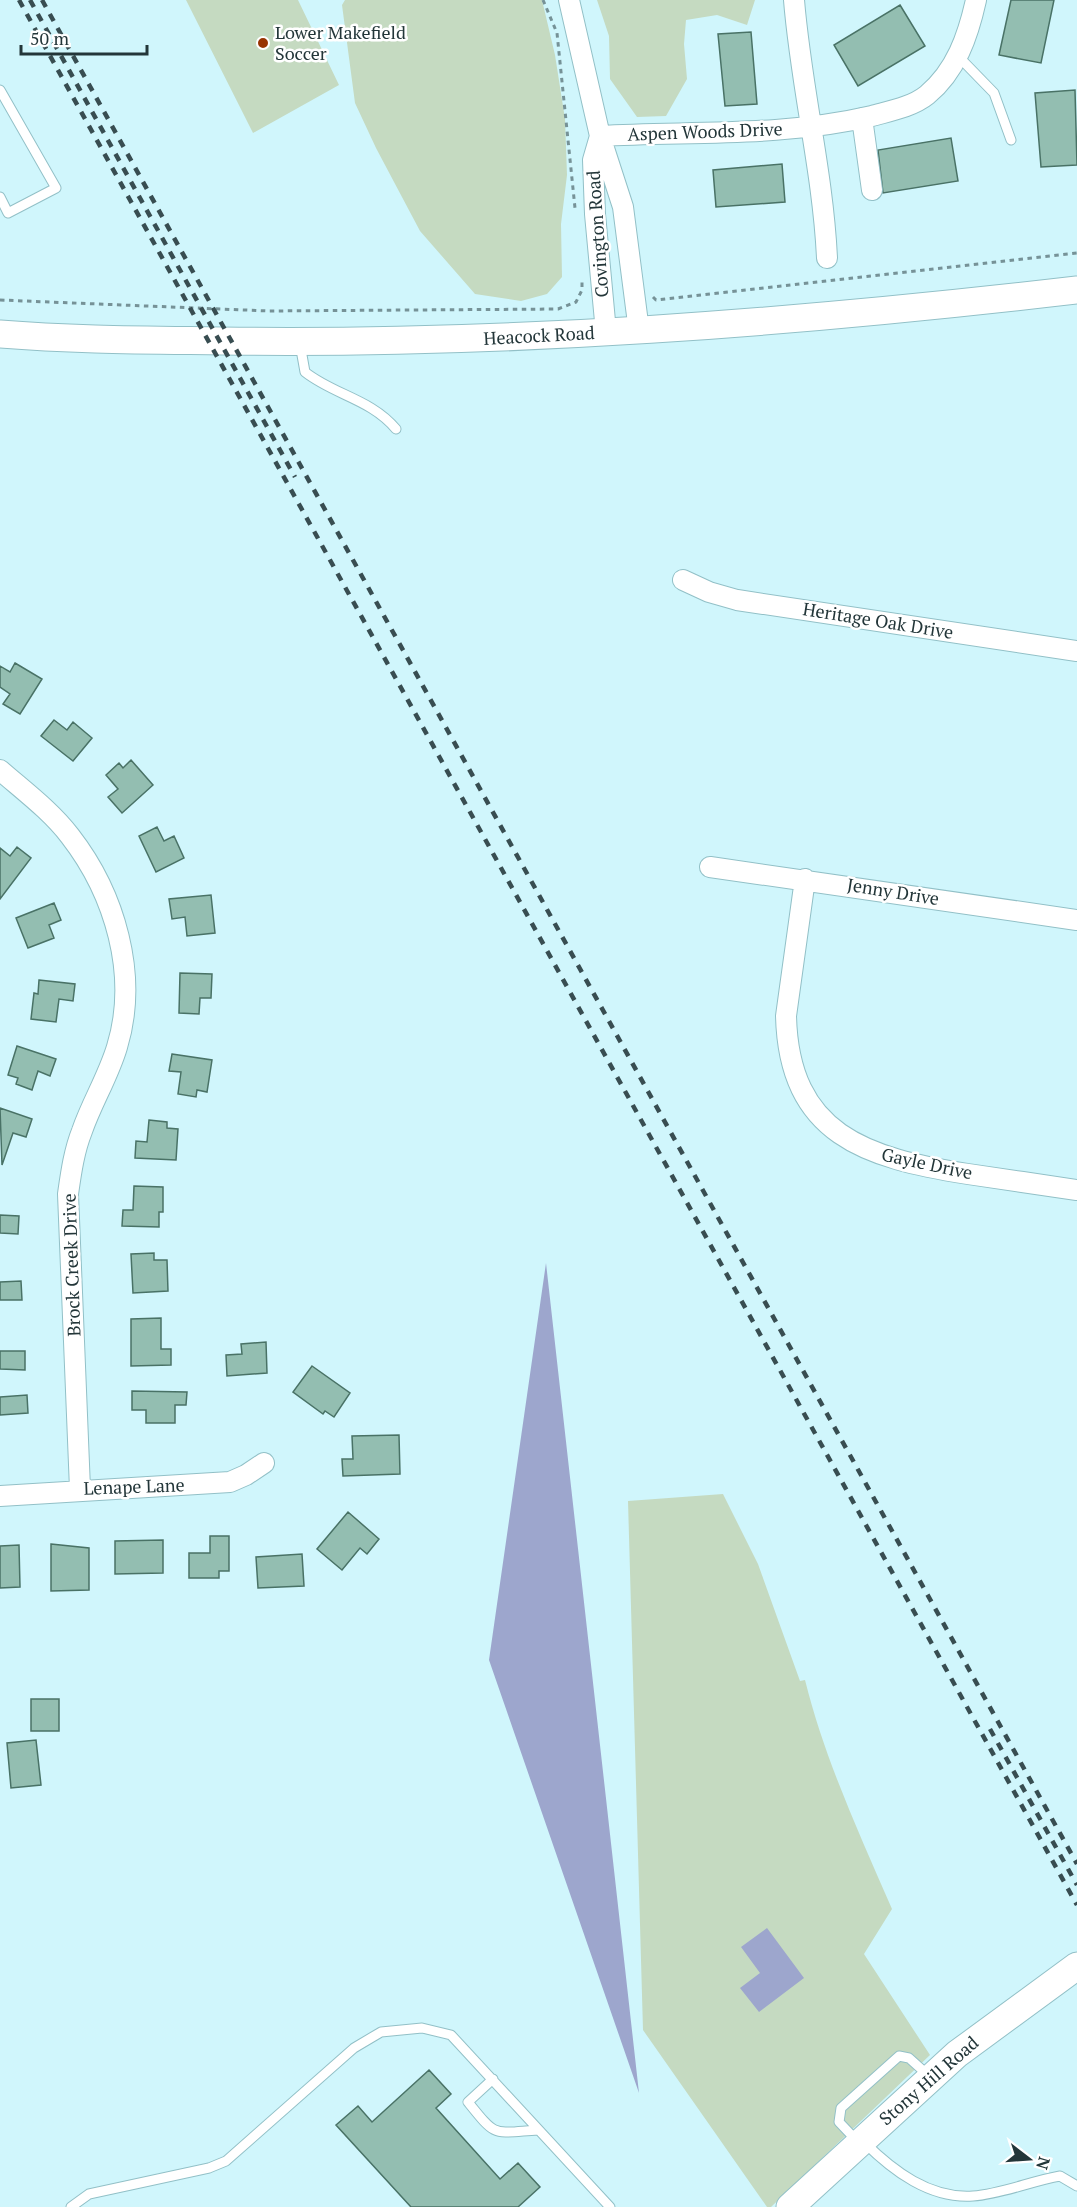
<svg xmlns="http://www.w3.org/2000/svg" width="1077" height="2207" font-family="'PT Serif',serif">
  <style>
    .green { fill: #c5dac1 }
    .water { fill: #9da6cd }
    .building { fill: #93beb1; stroke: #497266; stroke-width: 1.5 }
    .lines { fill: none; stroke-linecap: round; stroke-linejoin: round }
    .lane-casing { stroke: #92c0c7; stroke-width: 11 }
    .street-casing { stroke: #92c0c7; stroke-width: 22 }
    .secondary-casing { stroke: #92c0c7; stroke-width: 29 }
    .path { stroke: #769297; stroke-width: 3; stroke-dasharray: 4.5 4.5; stroke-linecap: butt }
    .lane { stroke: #fff; stroke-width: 9 }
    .street { stroke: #fff; stroke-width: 20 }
    .secondary { stroke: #fff; stroke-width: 27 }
    .rail { stroke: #384d51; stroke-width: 4.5; stroke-dasharray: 8 8; stroke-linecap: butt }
    .poi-dot { fill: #983302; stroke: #fff; stroke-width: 2 }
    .labels { text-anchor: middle; stroke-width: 5; stroke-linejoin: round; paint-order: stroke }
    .poi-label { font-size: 18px; fill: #233639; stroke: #fff; text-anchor: start }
    .street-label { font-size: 18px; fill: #233639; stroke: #fff }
  </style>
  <rect width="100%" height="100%" fill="#d0f6fc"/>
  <path class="green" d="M 186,0 L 298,0 L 339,85 L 253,133 Z
    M 345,0 L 542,0 L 555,55 L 565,119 L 567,175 L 561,224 L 562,277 L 547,294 L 521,301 L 475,294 L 420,231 L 376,148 L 355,103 L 342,5 Z
    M 597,0 L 755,0 L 747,25 L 717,15 L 686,20 L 684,44 L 687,79 L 666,116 L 637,117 L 610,79 L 609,36 Z
    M 723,1494 L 758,1564 L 800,1681 L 805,1680 C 825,1760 859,1833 892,1909 L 864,1954 L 930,2055 L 771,2207 L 767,2207 L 643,2030 L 628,1501 Z"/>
  <path class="water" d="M 546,1263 L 639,2093 L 489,1660 Z
    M 767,1928 L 804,1978 L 759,2012 L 740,1988 L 760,1973 L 741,1947 Z"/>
  <path class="building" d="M 1011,0 L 1054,0 L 1041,63 L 999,55 Z
    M 900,5 L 925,46 L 858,86 L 834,45 Z
    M 751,32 L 757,104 L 725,106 L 718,34 Z
    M 1075,90 L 1077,165 L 1041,167 L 1035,93 Z
    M 951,138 L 958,181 L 883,193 L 878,150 Z
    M 782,164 L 785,202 L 716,207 L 713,170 Z
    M 15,663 L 42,679 L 20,714 L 3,704 L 10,694 L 0,687 L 0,666 L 10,672 Z
    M 54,720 L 67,730 L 73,722 L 92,738 L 73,761 L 41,736 Z
    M 131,760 L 153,785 L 122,813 L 108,797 L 118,789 L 106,775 L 119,763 L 123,768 Z
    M 157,827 L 164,841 L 174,836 L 184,858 L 156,872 L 139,836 Z
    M 17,847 L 31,858 L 0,899 L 0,848 L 10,856 Z
    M 211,895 L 215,933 L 187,936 L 185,917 L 172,919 L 169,899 Z
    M 54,903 L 61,920 L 49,925 L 54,938 L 28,948 L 16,918 Z
    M 180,973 L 212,974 L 211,998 L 200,998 L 199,1014 L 179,1013 Z
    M 39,980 L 75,984 L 73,1001 L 59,999 L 56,1022 L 31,1019 L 34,993 L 38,994 Z
    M 17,1046 L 56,1059 L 50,1076 L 38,1071 L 32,1090 L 16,1084 L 18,1078 L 8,1075 Z
    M 172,1054 L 212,1060 L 207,1092 L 197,1090 L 196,1097 L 178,1094 L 181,1072 L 169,1071 Z
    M 0,1108 L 32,1119 L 26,1137 L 13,1133 L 2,1165 Z
    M 149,1120 L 167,1122 L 167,1128 L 178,1129 L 176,1160 L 135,1158 L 136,1141 L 147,1142 Z
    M 134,1186 L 163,1187 L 163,1212 L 159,1212 L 159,1227 L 122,1226 L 123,1210 L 133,1210 Z
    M 0,1215 L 19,1216 L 18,1234 L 0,1233 Z
    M 154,1253 L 154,1260 L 167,1260 L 168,1291 L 133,1293 L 131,1254 Z
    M 21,1281 L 22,1300 L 0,1300 L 0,1282 Z
    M 161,1318 L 161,1349 L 171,1349 L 171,1365 L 131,1366 L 131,1319 Z
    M 266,1342 L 267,1373 L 227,1376 L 226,1355 L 242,1354 L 241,1344 Z
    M 0,1351 L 25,1351 L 25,1370 L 0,1369 Z
    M 312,1366 L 350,1393 L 334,1417 L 325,1411 L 323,1414 L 293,1392 Z
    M 132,1391 L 187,1392 L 186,1405 L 175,1405 L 175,1423 L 146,1423 L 146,1410 L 132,1410 Z
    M 27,1395 L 28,1413 L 0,1415 L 0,1397 Z
    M 399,1435 L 400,1474 L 343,1476 L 342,1459 L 353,1459 L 352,1436 Z
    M 348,1512 L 379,1539 L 367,1554 L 360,1548 L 342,1570 L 317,1549 Z
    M 210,1536 L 229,1536 L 229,1571 L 219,1571 L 219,1578 L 189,1578 L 189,1553 L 210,1553 Z
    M 163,1540 L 163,1573 L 115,1574 L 115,1541 Z
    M 51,1544 L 89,1548 L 89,1590 L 51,1591 Z
    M 19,1545 L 20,1587 L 0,1588 L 0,1546 Z
    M 302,1554 L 304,1586 L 258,1588 L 256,1557 Z
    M 31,1699 L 59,1699 L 59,1731 L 31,1731 Z
    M 36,1740 L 41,1785 L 11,1788 L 7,1743 Z
    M 429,2070 L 451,2094 L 436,2108 L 500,2179 L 518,2163 L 540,2187 L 518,2207 L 411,2207 L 336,2125 L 358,2106 L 372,2122 Z"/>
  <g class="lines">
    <g class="lane-casing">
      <path id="lane" d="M 958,56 L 994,93 L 1011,140
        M 0,90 L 56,188 L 8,213 L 0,197
        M 300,344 L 305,372 C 334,395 371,399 396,429
        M 493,2079 L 468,2102 C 497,2138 492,2133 538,2130
        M 857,2141 L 839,2122 L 841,2108 L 899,2056 L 909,2058 L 929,2076
        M 864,2142 C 893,2171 930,2199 973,2196 C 1002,2194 1031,2181 1060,2176 L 1077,2186
        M 71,2207 L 89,2194 L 209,2168 L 226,2161 L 354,2048 L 381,2032 L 422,2028 L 451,2035 L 610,2207"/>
    </g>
    <g class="street-casing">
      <path id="street" d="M 569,0 L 600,136 L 623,207 L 639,331
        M 794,0 C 801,87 823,172 827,258
        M 862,118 L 872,190
        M 600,136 C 691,131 782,137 872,116 C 890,111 912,107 927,95 C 956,71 968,36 976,0
        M 600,136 L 593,160 L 595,214 L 606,332
        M 683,580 L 709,592 L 737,600 L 1077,651
        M 0,770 C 24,791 51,811 70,836 C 115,894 139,975 117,1047 C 108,1077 92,1102 82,1131 C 74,1151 71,1173 68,1194 L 80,1489
        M 710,867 L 1077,920
        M 805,879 L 786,1016 C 789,1135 866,1158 968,1174 C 1004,1179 1041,1185 1077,1190
        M 0,1496 L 230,1482 L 246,1475 L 264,1463"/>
    </g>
    <g class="secondary-casing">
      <path id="secondary" d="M 0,334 C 74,340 148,340 222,341 C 508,345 793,323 1077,290
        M 790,2207 L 957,2054 L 1077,1966"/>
    </g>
    <path class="path" d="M 543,0 L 557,33 L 575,208
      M 653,297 L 656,300 L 1077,253
      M 0,300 L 269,311 L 558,309 L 576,302 L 582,290 L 582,280"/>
    <use href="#lane" class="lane"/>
    <use href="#street" class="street"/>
    <use href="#secondary" class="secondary"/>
    <path class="rail" d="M 19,0 L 1077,1905
      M 30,0 L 295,477
      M 42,0 L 1077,1864
      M 990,1729 L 1077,1885"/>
  </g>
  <circle class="poi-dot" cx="263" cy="43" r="6"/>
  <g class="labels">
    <g class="poi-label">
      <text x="275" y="39">Lower Makefield<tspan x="275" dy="21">Soccer</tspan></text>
    </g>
    <g class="street-label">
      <text transform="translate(705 132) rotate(-2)" y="6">Aspen Woods Drive</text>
      <text transform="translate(598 234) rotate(-94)" y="6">Covington Road</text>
      <text transform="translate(539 336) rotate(-3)" y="6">Heacock Road</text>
      <text transform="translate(878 621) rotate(9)" y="6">Heritage Oak Drive</text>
      <text transform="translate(893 892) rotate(9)" y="6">Jenny Drive</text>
      <text transform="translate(927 1164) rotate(12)" y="6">Gayle Drive</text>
      <text transform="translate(72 1265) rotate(-92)" y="6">Brock Creek Drive</text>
      <text transform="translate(134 1487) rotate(-2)" y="6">Lenape Lane</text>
      <text transform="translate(929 2081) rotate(-41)" y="6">Stony Hill Road</text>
    </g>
  </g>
  <g transform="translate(1029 2159) rotate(107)" stroke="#ffffff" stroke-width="4.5" paint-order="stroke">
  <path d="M0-4.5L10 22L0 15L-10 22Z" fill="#233639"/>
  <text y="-9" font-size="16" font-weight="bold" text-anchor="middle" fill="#233639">N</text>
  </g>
  <path d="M21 45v9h126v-9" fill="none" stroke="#233639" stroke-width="3"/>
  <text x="30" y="45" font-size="18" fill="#233639" stroke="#ffffff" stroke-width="4.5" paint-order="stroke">50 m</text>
</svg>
